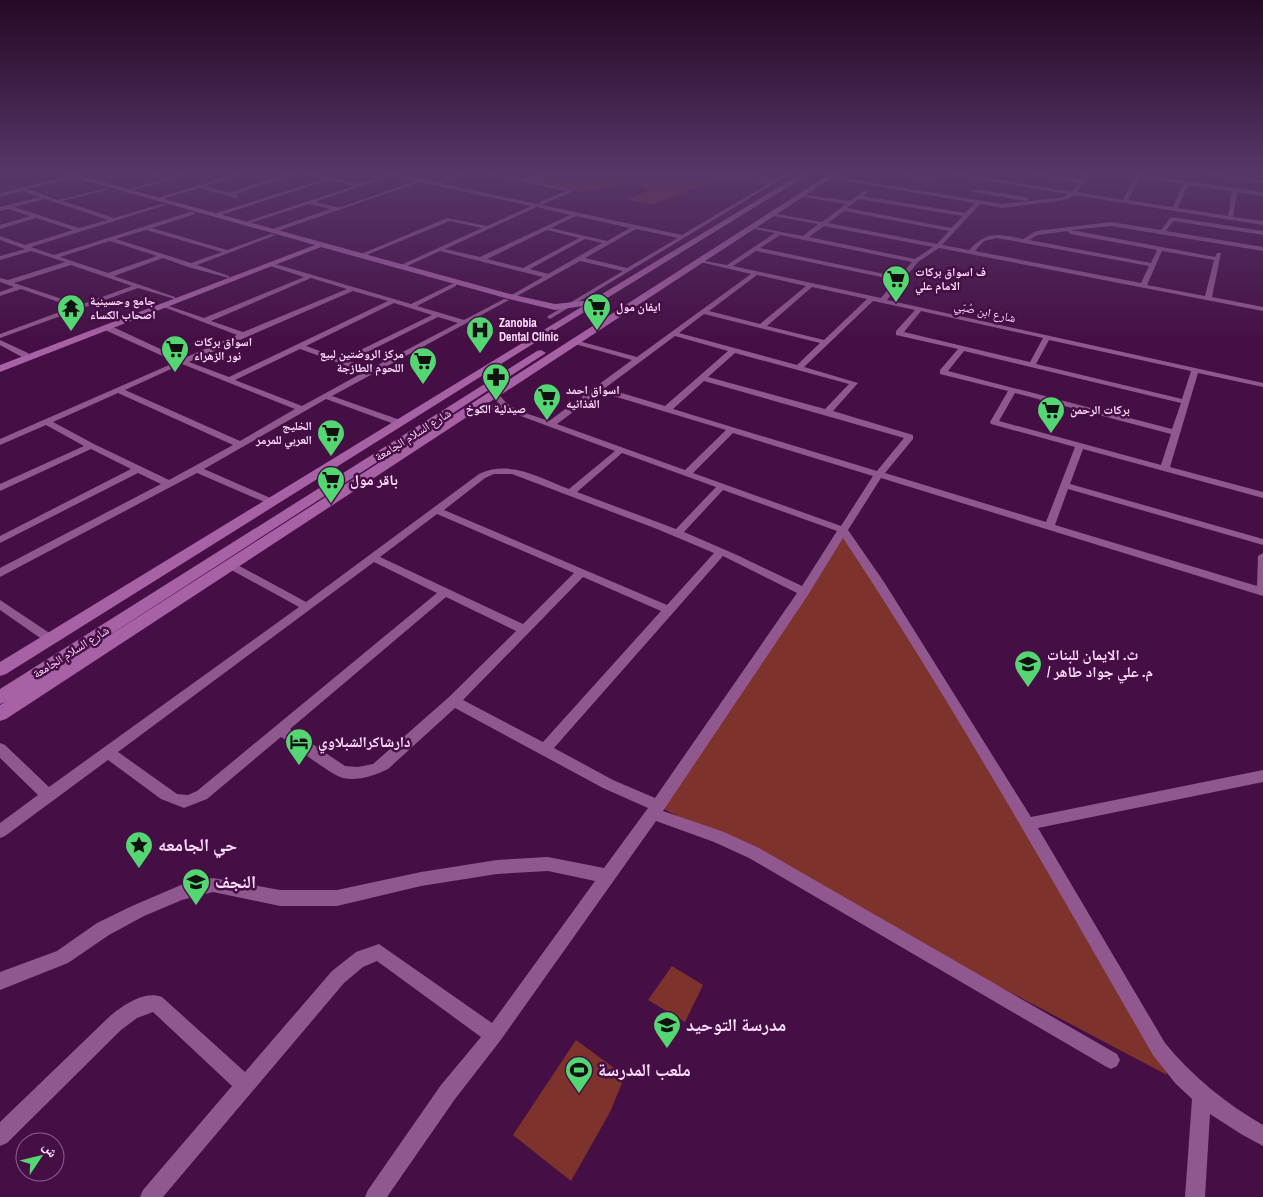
<svg xmlns="http://www.w3.org/2000/svg" width="1263" height="1197" font-family="'Archivo Narrow','Noto Naskh Arabic',sans-serif">
  <style>
    .green { fill: #7d332c }
    .lines { fill: none; stroke-linecap: round; stroke-linejoin: round }
    .street { fill: #91578f; fill-rule: evenodd }
    .secondary { fill: #a761a5; fill-rule: evenodd }
    .labels { text-anchor: middle; stroke-width: 5; stroke-linejoin: round; paint-order: stroke }
    .far-poi-label { font-size: 12px; font-weight: bold; fill: #ffddfc; stroke: #450f45; text-anchor: start }
    .far-street-label { font-size: 12px; fill: #ffddfc; stroke: #450f45 }
    .poi-label { font-size: 15px; font-weight: bold; fill: #ffddfc; stroke: #450f45; text-anchor: start }
    .near-poi-label { font-size: 18px; font-weight: bold; fill: #ffddfc; stroke: #450f45; text-anchor: start }
  </style>
  <rect width="100%" height="100%" fill="#450f45"/>
  <path class="green" d="M 542,172 L 748,172 L 775,182 L 768,186 L 727,178 L 706,184 L 653,204 L 626,199 L 650,191 L 633,183 L 582,192 L 521,181 Z
    M 843,530 L 1159,1049 L 1167,1075 L 658,806 Z
    M 672,966 L 703,985 L 685,1022 L 648,1000 Z
    M 576,1040 L 625,1076 L 610,1112 L 571,1181 L 513,1135 Z"/>
  <g class="lines">
    <path class="street" d="M 140,172 L 149,172 L 167,177 L 167,179 L 189,172 L 198,172 L 127,192 L 127,190 L 165,179 Z
      M 241,172 L 249,172 L 206,186 L 229,193 L 293,172 L 308,172 L 359,184 L 387,175 L 377,172 L 387,172 L 682,235 L 771,182 L 746,172 L 753,172 L 774,180 L 787,172 L 793,172 L 550,319 L 547,317 L 548,316 L 623,271 L 580,261 L 512,299 L 510,298 L 510,296 L 543,277 L 440,251 L 405,267 L 401,267 L 401,265 L 482,228 L 450,221 L 364,256 L 359,255 L 447,218 L 487,226 L 531,206 L 420,182 L 272,233 L 270,230 L 330,209 L 309,204 L 247,224 L 242,223 L 354,186 L 329,180 L 215,217 L 213,214 L 324,179 L 300,173 L 235,194 L 239,196 L 236,198 L 200,188 L 159,200 L 154,199 ZM 391,176 L 415,181 L 341,207 L 336,207 L 315,202 ZM 537,207 L 570,215 L 480,257 L 445,249 ZM 576,216 L 630,228 L 607,241 L 551,228 ZM 636,229 L 678,238 L 627,268 L 585,258 ZM 547,230 L 579,238 L 523,268 L 487,259 ZM 585,239 L 602,243 L 548,274 L 530,269 Z
      M 461,172 L 468,172 L 442,183 L 438,182 Z
      M 477,172 C 490,172 511,180 521,179 C 529,178 535,172 544,172 L 527,180 L 574,191 L 541,205 L 539,202 L 566,191 Z
      M 884,172 L 897,172 L 936,180 L 934,181 Z
      M 947,172 L 1072,192 L 1078,183 L 1020,172 L 1033,172 L 1080,180 L 1085,172 L 1090,172 L 1077,192 L 1123,200 L 1137,172 L 1142,172 L 1141,175 L 1263,192 L 1263,196 L 1237,192 L 1233,217 L 1263,221 L 1263,225 L 1074,195 L 1065,200 L 1002,208 L 980,204 L 942,245 L 969,250 C 988,230 998,234 1023,239 L 1036,231 L 1111,222 L 1161,230 L 1171,217 L 1263,231 L 1263,235 L 1173,221 L 1166,231 L 1263,247 L 1263,251 L 1111,226 L 1071,230 L 1215,257 L 1217,253 L 1221,253 L 1212,297 L 1263,307 L 1263,311 L 939,248 L 918,262 L 887,300 L 1263,383 L 1263,387 L 1198,373 L 1170,467 L 1263,492 L 1263,498 L 1083,449 L 1070,484 L 1263,539 L 1263,545 L 1068,489 L 1055,525 L 1257,586 L 1258,556 L 1263,553 L 1263,596 L 881,478 L 848,530 L 884,582 L 1031,817 L 1263,770 L 1263,782 L 1038,828 L 1165,1043 C 1193,1077 1225,1103 1263,1125 L 1263,1146 L 1241,1134 L 1210,1114 L 1205,1197 L 1185,1197 L 1192,1099 L 1175,1083 L 1153,1055 C 1053,882 954,705 843,538 L 808,595 L 663,811 L 724,832 L 759,848 L 1117,1054 L 1120,1060 L 1117,1066 L 1111,1069 L 1105,1066 L 749,858 L 714,842 L 656,821 L 500,1041 L 455,1099 L 387,1197 L 365,1197 L 368,1190 L 441,1085 L 481,1037 L 377,961 L 363,967 L 344,983 L 163,1197 L 140,1197 L 143,1190 L 232,1086 L 153,1012 L 137,1018 L 121,1030 L 7,1143 L 0,1146 L 0,1122 L 109,1017 C 122,1006 144,990 162,997 L 245,1072 L 332,971 L 356,952 L 379,944 L 492,1023 L 595,881 L 548,871 L 497,874 L 421,886 L 337,906 L 280,906 L 213,892 L 182,900 L 144,916 L 109,935 L 68,963 L 0,990 L 0,972 L 57,951 L 97,923 L 132,906 L 181,885 L 213,878 L 280,890 L 337,890 L 421,872 L 497,860 L 548,857 L 604,868 L 648,808 L 603,788 L 455,708 L 388,769 C 374,776 358,781 343,778 C 331,775 293,745 281,737 L 207,799 L 184,808 L 161,799 L 108,760 L 5,836 L 0,838 L 0,823 L 38,795 L 0,758 L 0,743 L 5,745 L 49,787 L 299,607 L 226,567 L 225,565 L 226,563 L 234,563 L 306,602 L 479,474 C 509,459 540,478 569,489 L 615,451 L 507,411 L 486,409 L 466,413 L 466,409 L 486,404 L 500,405 L 491,395 L 489,389 L 495,378 L 498,378 L 502,380 L 497,389 C 504,410 531,414 549,421 L 632,360 L 575,344 L 575,340 L 637,357 L 751,274 L 700,262 L 700,260 L 727,265 L 775,233 L 750,228 L 750,226 L 803,236 L 818,224 L 773,216 L 771,213 L 822,222 L 846,204 L 803,197 L 801,194 L 850,201 L 865,190 L 868,192 L 863,196 L 965,213 L 975,203 L 831,178 L 829,176 L 1002,204 L 1064,197 L 1068,194 L 940,173 ZM 1139,178 L 1183,184 L 1173,207 L 1128,200 ZM 1188,185 L 1232,191 L 1228,216 L 1178,208 ZM 859,199 L 963,216 L 951,228 L 847,208 ZM 844,211 L 949,231 L 937,244 L 828,223 ZM 824,226 L 933,247 L 915,259 L 809,237 ZM 1068,231 L 1070,234 L 1157,250 L 1151,263 L 1029,240 L 1038,235 ZM 780,235 L 912,262 L 899,277 L 760,248 ZM 997,238 L 1149,266 L 1141,283 L 975,251 L 984,241 ZM 756,251 L 896,280 L 881,298 L 733,266 ZM 1162,251 L 1214,260 L 1205,296 L 1147,285 ZM 757,275 L 806,286 L 760,324 L 709,311 ZM 812,287 L 867,299 L 824,340 L 767,326 ZM 873,301 L 915,310 L 896,331 L 896,335 L 958,349 L 940,370 L 940,374 L 1008,391 L 990,422 L 991,424 L 1075,447 L 1046,522 L 885,473 L 913,439 L 913,435 L 833,411 L 858,383 L 804,367 ZM 921,311 L 1043,338 L 1030,362 L 904,332 ZM 704,314 L 820,343 L 797,365 L 679,333 ZM 675,336 L 728,351 L 665,406 L 605,388 ZM 1049,340 L 1191,371 L 1182,399 L 1036,364 ZM 964,351 L 1181,403 L 1172,429 L 948,371 ZM 735,353 L 849,384 L 825,409 L 708,377 ZM 704,381 L 904,438 L 877,471 L 673,409 ZM 600,392 L 726,430 L 685,470 L 557,424 ZM 1015,393 L 1171,434 L 1161,465 L 999,421 ZM 733,433 L 873,476 L 841,526 L 693,473 ZM 622,453 L 716,487 L 676,529 L 577,492 ZM 494,474 L 512,474 L 657,529 L 714,553 L 667,605 L 444,510 L 485,478 ZM 723,490 L 837,531 L 802,586 L 737,555 L 684,532 ZM 437,514 L 574,573 L 523,624 L 380,557 ZM 723,556 L 797,593 L 655,798 L 613,780 L 554,748 ZM 374,562 L 437,593 L 197,791 L 188,795 L 177,794 L 118,752 ZM 583,577 L 661,611 L 543,742 L 463,700 ZM 446,597 L 516,631 L 449,697 L 373,764 L 358,767 L 345,766 L 290,729 Z
      M 1190,172 L 1205,172 L 1263,181 L 1263,183 Z
      M 66,177 L 68,179 L 27,189 L 58,200 L 107,188 L 107,190 L 63,201 L 114,218 L 161,204 L 166,205 L 31,247 L 54,255 L 193,211 L 195,214 L 152,228 L 227,250 L 271,234 L 276,235 L 197,265 L 229,276 L 229,278 L 188,267 L 163,258 L 114,276 L 175,297 L 175,299 L 138,288 L 0,338 L 0,334 L 73,307 L 21,289 L 0,296 L 0,292 L 14,287 L 0,282 L 0,278 L 8,280 L 65,262 L 31,251 L 0,260 L 0,256 L 25,249 L 0,240 L 0,236 L 25,245 L 73,230 L 36,218 L 0,229 L 0,225 L 30,216 L 8,209 L 0,211 L 0,207 L 40,197 L 22,191 L 0,197 L 0,193 ZM 45,199 L 108,220 L 79,228 L 14,207 ZM 146,230 L 222,252 L 191,263 L 116,239 ZM 110,241 L 157,256 L 108,273 L 60,257 ZM 71,265 L 132,286 L 80,305 L 14,283 Z
      M 974,189 L 1026,197 L 1029,199 L 1026,201 L 972,192 Z
      M 272,263 L 411,304 L 452,284 L 456,284 L 456,286 L 417,306 L 464,320 L 504,299 L 509,300 L 332,396 L 403,421 L 403,425 L 397,425 L 326,399 L 204,469 L 275,500 L 277,502 L 275,504 L 269,504 L 197,473 L 0,577 L 0,568 L 161,484 L 138,473 L 0,543 L 0,536 L 131,469 L 91,449 L 0,491 L 0,484 L 84,446 L 46,425 L 0,445 L 0,439 L 176,362 L 105,330 L 105,326 L 111,326 L 182,359 L 237,335 L 161,306 L 166,305 L 204,318 L 304,277 L 270,266 L 270,264 ZM 311,278 L 347,289 L 243,332 L 211,321 ZM 353,291 L 388,301 L 229,377 L 189,362 ZM 394,303 L 432,315 L 342,359 L 306,346 ZM 438,317 L 458,323 L 370,369 L 349,361 ZM 300,349 L 364,372 L 302,406 L 235,380 ZM 182,364 L 295,409 L 240,441 L 125,390 ZM 118,393 L 233,445 L 169,480 L 94,444 L 53,422 Z
      M 0,340 L 28,353 L 29,355 L 22,357 L 0,345 Z
      M 455,414 L 458,415 L 458,419 L 422,434 L 416,434 L 415,432 Z
      M 0,600 L 54,636 L 56,639 L 54,642 L 46,642 L 0,610 Z"/>
    <path class="secondary" d="M 55,172 L 66,172 L 514,295 L 555,304 L 592,300 L 804,172 L 812,172 L 552,332 L 6,674 L 0,676 L 0,662 L 583,306 L 555,310 L 509,299 L 321,247 L 0,372 L 0,365 L 315,245 Z
      M 833,172 L 841,172 L 6,719 L 0,721 L 0,705 L 5,702 L 0,704 L 0,689 L 537,351 L 541,350 L 546,353 L 71,660 Z"/>
  </g>
  <linearGradient id="sky" x2="0" y2="1"><stop stop-color="#260826"/><stop offset="0.51" stop-color="#563768"/><stop offset="1" stop-color="#563768" stop-opacity="0"/></linearGradient>
  <rect width="1263" height="340" fill="url(#sky)"/>
  <defs>
    <g id="supermarket-pin" transform="scale(1.4375)"><path d="M0 17L-7.5 6A9.5 9.5 0 1 1 7.5 6Z" fill="#54d672" stroke="#450f45"/><path d="M-6-5.5h2.5l.6 2H6L4.5 2H-2.5L-4.4-4H-6ZM-1.5 3.2a1.3 1.3 0 1 0 .1 0ZM3 3.2a1.3 1.3 0 1 0 .1 0Z" fill="#111"/></g>
    <g id="temple-pin" transform="scale(1.4375)"><path d="M0 17L-7.5 6A9.5 9.5 0 1 1 7.5 6Z" fill="#54d672" stroke="#450f45"/><path d="M0-6L5-2H3V0L6.5 2.5H4V6H1.5V3h-3V6H-4V2.5H-6.5L-3 0V-2H-5Z" fill="#111"/></g>
    <g id="hospital-pin" transform="scale(1.4375)"><path d="M0 17L-7.5 6A9.5 9.5 0 1 1 7.5 6Z" fill="#54d672" stroke="#450f45"/><path d="M-5-5h3v3.5h4V-5h3V5h-3V1.5h-4V5h-3Z" fill="#111"/></g>
    <g id="pharmacy-pin" transform="scale(1.4375)"><path d="M0 17L-7.5 6A9.5 9.5 0 1 1 7.5 6Z" fill="#54d672" stroke="#450f45"/><path d="M-2-6h4v4h4v4h-4v4h-4v-4h-4v-4h4Z" fill="#111"/></g>
    <g id="school-pin" transform="scale(1.4375)"><path d="M0 17L-7.5 6A9.5 9.5 0 1 1 7.5 6Z" fill="#54d672" stroke="#450f45"/><path d="M0-5L7-2L0 1L-7-2ZM-4 1L0 2.5L4 1V4Q0 6-4 4Z" fill="#111"/></g>
    <g id="hotel-pin" transform="scale(1.4375)"><path d="M0 17L-7.5 6A9.5 9.5 0 1 1 7.5 6Z" fill="#54d672" stroke="#450f45"/><path d="M-6-4.5h1.5V1H6V5H4.5V3h-9V5H-6ZM-4 0a1.8 1.8 0 1 1 3.6 0ZM.5 0V-2.5h3Q6-2.5 6 0Z" fill="#111"/></g>
    <g id="sight-pin" transform="scale(1.4375)"><path d="M0 17L-7.5 6A9.5 9.5 0 1 1 7.5 6Z" fill="#54d672" stroke="#450f45"/><path d="M0-6L1.8-2.2L6-1.7L2.9 1.2L3.7 5.4L0 3.3L-3.7 5.4L-2.9 1.2L-6-1.7L-1.8-2.2Z" fill="#111"/></g>
    <g id="stadium-pin" transform="scale(1.4375)"><path d="M0 17L-7.5 6A9.5 9.5 0 1 1 7.5 6Z" fill="#54d672" stroke="#450f45"/><path d="M0-5a6.5 5 0 1 0 0 10a6.5 5 0 1 0 0-10ZM-3.5-1.8h7v3.6h-7Z" fill="#111"/></g>
  </defs>
  <g fill-rule="evenodd">
    <use href="#supermarket-pin" x="896" y="279"/>
    <use href="#supermarket-pin" x="597" y="307"/>
    <use href="#temple-pin" x="71" y="308"/>
    <use href="#hospital-pin" x="480" y="330"/>
    <use href="#supermarket-pin" x="175" y="349"/>
    <use href="#supermarket-pin" x="423" y="361"/>
    <use href="#pharmacy-pin" x="496" y="377"/>
    <use href="#supermarket-pin" x="547" y="397"/>
    <use href="#supermarket-pin" x="1051" y="410"/>
    <use href="#supermarket-pin" x="331" y="433"/>
    <use href="#supermarket-pin" x="331" y="480"/>
    <use href="#school-pin" x="1028" y="664"/>
    <use href="#hotel-pin" x="299" y="742"/>
    <use href="#sight-pin" x="139" y="845"/>
    <use href="#school-pin" x="196" y="882"/>
    <use href="#school-pin" x="667" y="1025"/>
    <use href="#stadium-pin" x="579" y="1070"/>
  </g>
  <g class="labels">
    <g class="far-poi-label">
      <text x="915" y="276">ف اسواق بركات<tspan x="915" dy="14">الامام علي</tspan></text>
      <text x="90" y="305">جامع وحسينية<tspan x="90" dy="14">اصحاب الكساء</tspan></text>
      <text x="616" y="311">ايفان مول</text>
      <text x="499" y="327">Zanobia<tspan x="499" dy="14">Dental Clinic</tspan></text>
      <text x="194" y="346">اسواق بركات<tspan x="194" dy="14">نور الزهراء</tspan></text>
      <text x="404" y="358" text-anchor="end">مركز الروضتين لبيع<tspan x="404" dy="14">اللحوم الطازجة</tspan></text>
      <text x="566" y="394">اسواق احمد<tspan x="566" dy="14">الغذائيه</tspan></text>
      <text x="496" y="413" text-anchor="middle">صيدلية الكوخ</text>
      <text x="1070" y="414">بركات الرحمن</text>
      <text x="312" y="430" text-anchor="end">الخليج<tspan x="312" dy="14">العربي للمرمر</tspan></text>
    </g>
    <g class="far-street-label">
      <text transform="translate(985 312) rotate(12)" y="4">شارع ابن صُبّي</text>
      <text transform="translate(413 435) rotate(-32)" y="4">شارع السلام الجامعة</text>
      <text transform="translate(71 652) rotate(-32)" y="4">شارع السلام الجامعة</text>
    </g>
    <g class="poi-label">
      <text x="350" y="485">باقر مول</text>
      <text x="1047" y="660">ث. الايمان للبنات<tspan x="1047" dy="17">/ م. علي جواد طاهر</tspan></text>
      <text x="318" y="747">دارشاكرالشبلاوي</text>
    </g>
    <g class="near-poi-label">
      <text x="158" y="851">حي الجامعه</text>
      <text x="215" y="888">النجف</text>
      <text x="686" y="1031">مدرسة التوحيد</text>
      <text x="598" y="1076">ملعب المدرسة</text>
    </g>
  </g>
  <g transform="translate(40 1157) rotate(55)"><circle r="24" fill="#450f45" stroke="#8f618e"/>
  <path d="M0-4L9 19L0 12L-9 19Z" fill="#54d672"/>
  <text y="-8" font-size="14" font-weight="bold" text-anchor="middle" fill="#ffddfc">ش</text>
  </g>
</svg>
